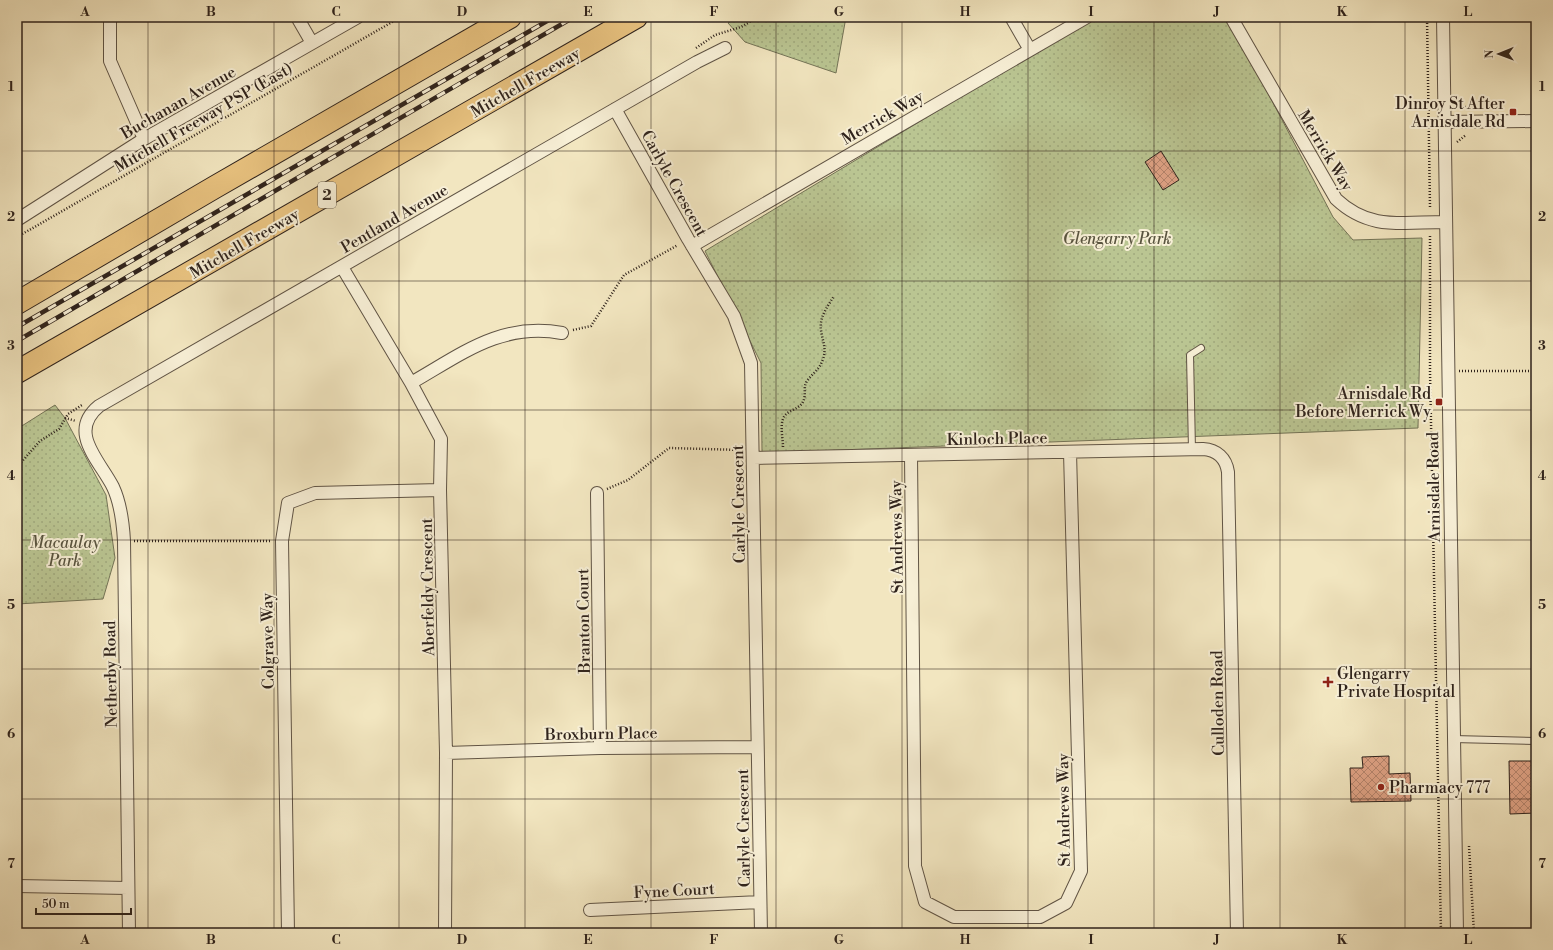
<svg xmlns="http://www.w3.org/2000/svg" width="1553" height="950" font-family="'Libre Bodoni',serif">
  <style>
    .park { fill: url(#park-dots); stroke: #747457 }
    .building { fill: url(#building-cross-hatch); stroke: #2f231c }
    .lines { fill: none; stroke-linecap: round; stroke-linejoin: round }
    .lane-casing { stroke: #605445; stroke-width: 8 }
    .street-casing { stroke: #605445; stroke-width: 14 }
    .highway-casing { stroke: #2f231c; stroke-width: 24 }
    .path { stroke: #2f231c; stroke-width: 2.5; stroke-dasharray: 1 2; stroke-linecap: butt }
    .lane { stroke: #f7efd6; stroke-width: 6 }
    .street { stroke: #f7efd6; stroke-width: 12 }
    .highway { stroke: #e9c380; stroke-width: 22 }
    .rail-casing { stroke: #2f231c; stroke-width: 4.5 }
    .rail { stroke: #f7efd6; stroke-width: 3; stroke-dasharray: 9; stroke-linecap: butt }
    .grid { fill: none; stroke: #2f231c; stroke-width: 1; stroke-opacity: 0.55 }
    .poi-dot { fill: #8f2418; stroke: #f7efd6; stroke-width: 1.5 }
    .labels { text-anchor: middle; stroke-width: 4; stroke-linejoin: round; paint-order: stroke }
    .shield { fill: #f7efd6; stroke: #6b6054; stroke-width: 1 }
    .shield-label { font-size: 15px; font-weight: bold; fill: #2f231c }
    .street-label { font-size: 16px; fill: #2f231c; stroke: #f7efd6 }
    .poi-label { font-size: 16px; fill: #2f231c; stroke: #f7efd6; text-anchor: end }
    .park-label { font-size: 16px; font-style: italic; fill: #59543f; stroke: #f7efd6 }
    .neatline { fill: none; stroke: #2f231c; stroke-width: 1.5 }
    .grid-label { font-size: 13px; text-anchor: middle; font-weight: bold; fill: #2f231c }
  </style>
  <defs>
    <pattern id="park-dots" width="8" height="8" patternUnits="userSpaceOnUse"><rect width="8" height="8" fill="#bac592"/><path d="M2 2h.1M6 6h.1" fill="none" stroke="#a0a97d" stroke-width="1.8" stroke-linecap="round"/></pattern>
    <pattern id="building-cross-hatch" width="8" height="8" patternUnits="userSpaceOnUse"><rect width="8" height="8" fill="#dfa285"/><path d="M0 0l8 8M0 8l8-8" fill="none" stroke="#b5846c"/></pattern>
  </defs>
  <rect width="100%" height="100%" fill="#f2e6c0"/>
  <filter id="stains"><feTurbulence type="fractalNoise" baseFrequency=".005" numOctaves="4"/><feColorMatrix values="0 0 0 0 .2 0 0 0 0 .09 0 0 0 0 .02 0 0 0 .5 -.17"/></filter>
  <radialGradient id="worn" r=".72"><stop offset=".6" stop-color="#630" stop-opacity="0"/><stop offset="1" stop-color="#630" stop-opacity=".3"/></radialGradient>
  <path class="park" d="M 738,17 L 846,17 L 836,73 L 745,42 L 728,23 Z
    M 1093,17 L 1228,17 L 1333,217 L 1353,240 L 1422,238 L 1418,428 L 762,453 L 761,363 L 705,251 Z
    M 55,405 L 65,418 L 106,495 L 115,558 L 103,599 L 17,604 L 17,429 Z"/>
  <path class="building" d="M 1161,151 L 1179,180 L 1163,190 L 1145,162 Z
    M 1389,756 L 1389,774 L 1410,773 L 1411,801 L 1351,802 L 1350,768 L 1363,768 L 1362,757 Z
    M 1509,761 L 1536,761 L 1536,813 L 1510,814 Z"/>
  <g class="lines">
    <g class="lane-casing">
      <path id="lane" d="M 1192,450 L 1190,355 L 1201,348
        M 1453,739 L 1536,741"/>
    </g>
    <g class="street-casing">
      <path id="street" d="M 110,17 L 110,61 L 144,139
        M 297,17 L 312,43
        M 1011,17 L 1030,50
        M 1231,17 L 1336,199 C 1370,231 1402,222 1445,222
        M 1443,17 L 1457,933
        M 615,109 L 688,239 L 734,316 L 751,363 L 761,933
        M 1444,122 L 1536,121
        M 17,220 L 144,139 L 358,17
        M 692,246 L 1087,17
        M 342,267 L 411,383 L 441,439 L 440,490 L 446,753 L 445,933
        M 411,383 C 462,354 501,322 562,333
        M 911,455 L 915,866 L 925,902 L 954,917 L 1040,917 L 1066,903 L 1081,871 L 1070,452
        M 753,458 L 1203,449 C 1217,450 1226,458 1228,472 L 1237,933
        M 597,493 L 600,748
        M 446,753 L 600,748 L 757,747
        M 17,886 L 128,888
        M 590,910 L 760,902
        M 129,933 L 124,541 C 123,523 121,504 113,487 C 100,461 67,432 99,406 L 697,62 L 725,48
        M 288,933 L 282,541 L 288,503 L 315,493 L 440,490"/>
    </g>
    <g class="highway-casing">
      <path id="highway" d="M 17,303 L 215,187 L 510,17
        M 17,372 L 636,17"/>
    </g>
    <path class="path" d="M 1427,17 L 1430,207
      M 696,48 L 715,35 L 741,27 L 758,17
      M 1457,99 L 1461,106 L 1472,109
      M 1457,142 L 1466,135
      M 1430,236 L 1430,372 L 1441,933
      M 17,237 L 401,17
      M 573,330 L 591,326 L 624,275 L 678,245
      M 1459,371 L 1536,371
      M 65,418 L 76,421
      M 783,447 C 783,439 780,427 783,419 C 786,409 802,410 804,399 C 806,393 803,387 807,381 C 812,374 820,369 823,359 C 827,348 822,340 821,330 C 819,317 828,306 834,296
      M 17,460 L 23,460
      M 17,467 L 40,441 L 59,429 L 68,414 L 82,405
      M 607,489 L 628,480 L 669,448 L 741,450
      M 134,541 L 271,541
      M 1469,846 L 1474,933"/>
    <use href="#lane" class="lane"/>
    <use href="#street" class="street"/>
    <use href="#highway" class="highway"/>
    <g class="rail-casing">
      <path id="rail" d="M 17,327 L 554,17
        M 17,341 L 574,17"/>
    </g>
    <use href="#rail" class="rail"/>
  </g>
  <path class="grid" d="M 148,17 L 148,933M 274,17 L 274,933M 399,17 L 399,933M 525,17 L 525,933M 651,17 L 651,933M 776,17 L 776,933M 902,17 L 902,933M 1028,17 L 1028,933M 1154,17 L 1154,933M 1280,17 L 1280,933M 1405,17 L 1405,933M 17,151 L 1536,151M 17,281 L 1536,281M 17,410 L 1536,410M 17,540 L 1536,540M 17,669 L 1536,669M 17,799 L 1536,799"/>
  <g class="poi-dot">
    <rect x="1509" y="108" width="8" height="8" rx="2"/>
    <rect x="1435" y="398" width="8" height="8" rx="2"/>
    <path d="M1326 676h4v4h4v4h-4v4h-4v-4h-4v-4h4z"/>
    <circle cx="1381" cy="787" r="4"/>
  </g>
  <g class="labels">
    <rect class="shield" x="318" y="182" width="18" height="26" rx="3"/>
    <g class="shield-label">
      <text x="327" y="200">2</text>
    </g>
    <g class="street-label">
      <text transform="translate(525 82) rotate(-30)" y="6">Mitchell Freeway</text>
      <text transform="translate(178 102) rotate(-30)" y="6">Buchanan Avenue</text>
      <text transform="translate(203 117) rotate(-30)" y="6">Mitchell Freeway PSP (East)</text>
      <text transform="translate(882 117) rotate(-30)" y="6">Merrick Way</text>
      <text transform="translate(1326 150) rotate(59)" y="6">Merrick Way</text>
      <text transform="translate(675 183) rotate(61)" y="6">Carlyle Crescent</text>
      <text transform="translate(394 218) rotate(-30)" y="6">Pentland Avenue</text>
      <text transform="translate(244 243) rotate(-30)" y="6">Mitchell Freeway</text>
      <text transform="translate(997 438) rotate(-1)" y="6">Kinloch Place</text>
      <text transform="translate(1433 487) rotate(-91)" y="6">Arnisdale Road</text>
      <text transform="translate(738 504) rotate(-91)" y="6">Carlyle Crescent</text>
      <text transform="translate(896 537) rotate(-91)" y="6">St Andrews Way</text>
      <text transform="translate(427 587) rotate(-91)" y="6">Aberfeldy Crescent</text>
      <text transform="translate(583 621) rotate(-91)" y="6">Branton Court</text>
      <text transform="translate(267 641) rotate(-91)" y="6">Colgrave Way</text>
      <text transform="translate(110 674) rotate(-91)" y="6">Netherby Road</text>
      <text transform="translate(1217 703) rotate(-91)" y="6">Culloden Road</text>
      <text transform="translate(601 733) rotate(-1)" y="6">Broxburn Place</text>
      <text transform="translate(1063 810) rotate(-91)" y="6">St Andrews Way</text>
      <text transform="translate(743 828) rotate(-91)" y="6">Carlyle Crescent</text>
      <text transform="translate(674 890) rotate(-3)" y="6">Fyne Court</text>
    </g>
    <g class="poi-label">
      <text x="1505" y="109">Dinroy St After<tspan x="1505" dy="18">Arnisdale Rd</tspan></text>
      <text x="1431" y="399">Arnisdale Rd<tspan x="1431" dy="18">Before Merrick Wy</tspan></text>
      <text x="1337" y="679" text-anchor="start">Glengarry<tspan x="1337" dy="18">Private Hospital</tspan></text>
      <text x="1389" y="793" text-anchor="start">Pharmacy 777</text>
    </g>
    <g class="park-label">
      <text x="1117" y="244">Glengarry Park</text>
      <text x="65" y="548">Macaulay<tspan x="65" dy="18">Park</tspan></text>
    </g>
  </g>
  <rect width="1553" height="950" fill="none" stroke="#f2e6c0" stroke-width="44"/>
  <g transform="translate(1499 54) rotate(269)" stroke="#f7efd6" stroke-width="3" paint-order="stroke">
  <path d="M0-3L7 15L0 10L-7 15Z" fill="#2f231c"/>
  <text y="-6" font-size="11" font-weight="bold" text-anchor="middle" fill="#2f231c">N</text>
  </g>
  <path d="M36 908v6h95v-6" fill="none" stroke="#2f231c" stroke-width="2"/>
  <text x="42" y="908" font-size="12" fill="#2f231c" stroke="#f7efd6" stroke-width="3" paint-order="stroke">50 m</text>
  <rect x="22" y="22" width="1509" height="906" class="neatline"/>
  <g class="grid-label">
    <text x="85" y="16">A</text>
    <text x="211" y="16">B</text>
    <text x="336" y="16">C</text>
    <text x="462" y="16">D</text>
    <text x="588" y="16">E</text>
    <text x="714" y="16">F</text>
    <text x="839" y="16">G</text>
    <text x="965" y="16">H</text>
    <text x="1091" y="16">I</text>
    <text x="1217" y="16">J</text>
    <text x="1342" y="16">K</text>
    <text x="1468" y="16">L</text>
    <text x="11" y="91">1</text>
    <text x="1542" y="91">1</text>
    <text x="11" y="221">2</text>
    <text x="1542" y="221">2</text>
    <text x="11" y="350">3</text>
    <text x="1542" y="350">3</text>
    <text x="11" y="480">4</text>
    <text x="1542" y="480">4</text>
    <text x="11" y="609">5</text>
    <text x="1542" y="609">5</text>
    <text x="11" y="738">6</text>
    <text x="1542" y="738">6</text>
    <text x="11" y="868">7</text>
    <text x="1542" y="868">7</text>
    <text x="85" y="944">A</text>
    <text x="211" y="944">B</text>
    <text x="336" y="944">C</text>
    <text x="462" y="944">D</text>
    <text x="588" y="944">E</text>
    <text x="714" y="944">F</text>
    <text x="839" y="944">G</text>
    <text x="965" y="944">H</text>
    <text x="1091" y="944">I</text>
    <text x="1217" y="944">J</text>
    <text x="1342" y="944">K</text>
    <text x="1468" y="944">L</text>
  </g>
  <rect width="100%" height="100%" filter="url(#stains)"/>
  <rect width="100%" height="100%" fill="url(#worn)"/>
</svg>
